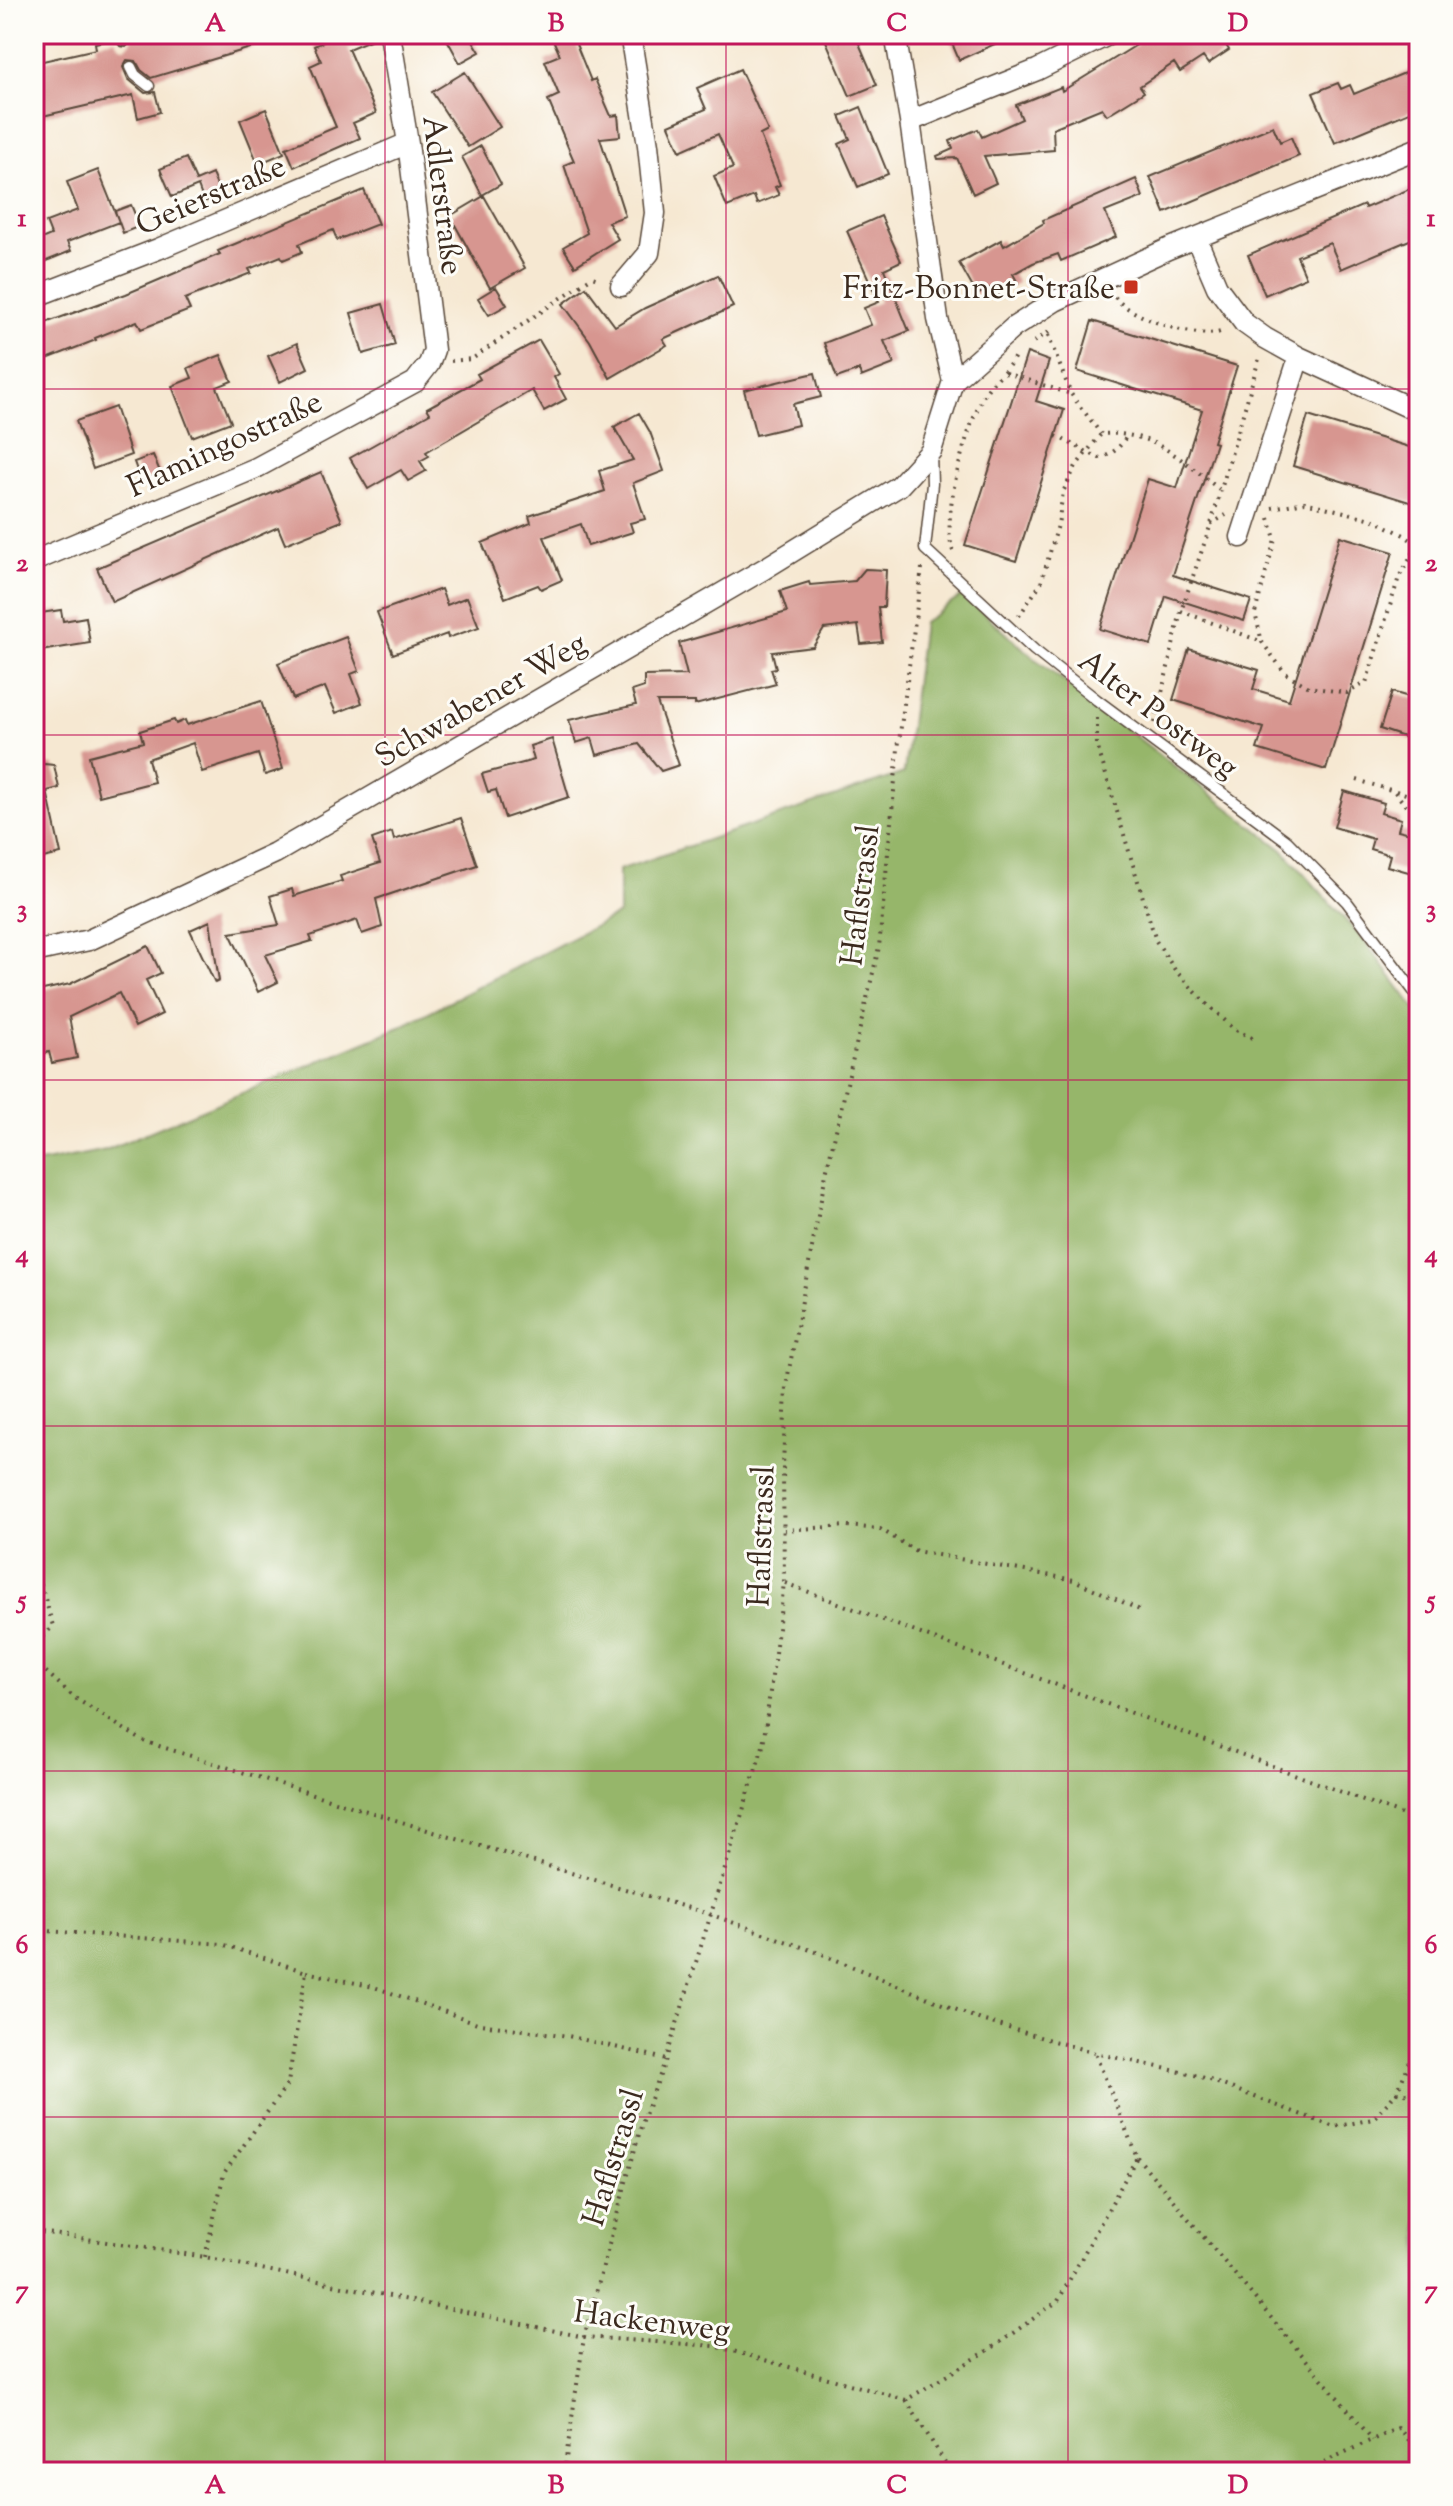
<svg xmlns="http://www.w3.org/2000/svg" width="1453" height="2506" font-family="'Sorts Mill Goudy',serif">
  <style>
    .forest { fill: #96b66a; stroke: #687044; stroke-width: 2 }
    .building { fill: #d79690 }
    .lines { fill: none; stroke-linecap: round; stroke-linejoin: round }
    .service-casing { stroke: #574639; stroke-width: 13 }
    .minor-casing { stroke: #574639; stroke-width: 23 }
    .path { stroke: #574639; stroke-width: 4; stroke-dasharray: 2 6; stroke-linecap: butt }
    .service { stroke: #fff; stroke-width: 10 }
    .minor { stroke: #fff; stroke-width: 20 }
    .grid { fill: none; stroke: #c2185b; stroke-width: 2; stroke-opacity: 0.55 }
    .poi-dot { fill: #c8321e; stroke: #fdfcf7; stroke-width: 3 }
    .labels { text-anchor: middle; stroke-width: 6; stroke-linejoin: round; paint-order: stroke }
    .street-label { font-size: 32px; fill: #3b2a1e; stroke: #fdfcf7 }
    .poi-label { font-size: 32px; fill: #3b2a1e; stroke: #fdfcf7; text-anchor: end }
    .neatline { fill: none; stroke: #c2185b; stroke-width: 3 }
    .grid-label { font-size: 26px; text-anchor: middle; font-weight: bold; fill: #c2185b }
  </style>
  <rect width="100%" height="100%" fill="#fdfcf7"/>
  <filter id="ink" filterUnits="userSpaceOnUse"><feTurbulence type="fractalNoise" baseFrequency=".0125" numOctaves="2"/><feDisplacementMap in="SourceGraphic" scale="16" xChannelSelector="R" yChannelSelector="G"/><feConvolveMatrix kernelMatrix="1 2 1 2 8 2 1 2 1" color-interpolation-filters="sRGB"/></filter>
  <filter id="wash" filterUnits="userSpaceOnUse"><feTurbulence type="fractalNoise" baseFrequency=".006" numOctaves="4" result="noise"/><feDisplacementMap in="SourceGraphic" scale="32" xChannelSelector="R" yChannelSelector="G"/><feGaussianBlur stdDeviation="1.8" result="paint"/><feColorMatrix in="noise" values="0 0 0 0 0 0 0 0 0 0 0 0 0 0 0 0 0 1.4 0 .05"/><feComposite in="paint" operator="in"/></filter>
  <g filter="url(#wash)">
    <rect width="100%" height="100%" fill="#f6e8d2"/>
    <path class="forest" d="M 963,595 L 1033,657 L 1283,850 L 1365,942 L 1419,1014 L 1419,2472 L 34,2472 L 34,1164 L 106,1150 L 400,1027 L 619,914 L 619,870 L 904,773 L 923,623 Z"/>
    <g id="blocks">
      <path class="building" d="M 137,34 L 276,34 L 277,40 L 151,78 L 141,70 L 136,61 L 127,60 L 123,67 L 128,79 L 145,93 L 155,92 L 160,112 L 138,118 L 133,95 L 34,118 L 34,63 L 96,49 L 95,43 L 115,39 L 120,46 L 126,47 L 132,41 L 131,35 Z
        M 322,34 L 377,34 L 377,37 L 348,49 L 376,113 L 353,123 L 360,138 L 294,167 L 286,148 L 336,127 L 310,66 L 321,61 L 314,46 L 325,41 Z
        M 444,34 L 469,34 L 480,52 L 460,63 Z
        M 572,34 L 591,81 L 595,79 L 611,116 L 618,115 L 620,136 L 600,138 L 625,216 L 608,222 L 618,239 L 575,266 L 563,247 L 587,233 L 564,165 L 574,161 L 548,100 L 559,95 L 545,61 L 560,55 L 554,42 Z
        M 823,34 L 855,34 L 877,85 L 850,96 Z
        M 948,34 L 1017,34 L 959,60 Z
        M 1147,34 L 1219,34 L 1229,50 L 1208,64 L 1203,57 L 1180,72 L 1174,63 L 1140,86 L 1144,92 L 1107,115 L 1102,108 L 1053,128 L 1054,150 L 984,156 L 996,183 L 973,194 L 957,158 L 938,159 L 937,156 L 953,149 L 950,141 L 978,129 L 982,137 L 1022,119 L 1016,105 L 1061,87 L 1062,91 L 1138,44 L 1136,41 Z
        M 1419,67 L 1419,108 L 1335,143 L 1313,93 L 1338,83 L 1341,89 L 1350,85 L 1354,94 Z
        M 740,69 L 768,131 L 760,135 L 780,185 L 775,187 L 779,195 L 757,204 L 754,196 L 727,207 L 714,176 L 733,168 L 718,134 L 680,151 L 669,125 L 706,109 L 697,88 Z
        M 465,72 L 500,127 L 468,147 L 432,92 Z
        M 861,107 L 888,174 L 858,187 L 839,144 L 850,139 L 840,116 Z
        M 266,109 L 284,153 L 258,164 L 240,120 Z
        M 1273,126 L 1280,142 L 1291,137 L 1299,156 L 1165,213 L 1150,177 Z
        M 481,146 L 501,184 L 482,195 L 462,157 Z
        M 186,158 L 196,181 L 212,174 L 221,195 L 204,202 L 198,186 L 172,197 L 160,169 Z
        M 98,170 L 119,222 L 67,242 L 71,251 L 39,264 L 34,251 L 34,242 L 51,235 L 46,222 L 78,210 L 67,182 Z
        M 1136,179 L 1143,197 L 1105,212 L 1116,237 L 1061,261 L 1058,254 L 1033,263 L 1013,274 L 1018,283 L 995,296 L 990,288 L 977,295 L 959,263 L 1001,240 L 1004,246 L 1044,223 L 1043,220 Z
        M 1419,185 L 1419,236 L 1341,269 L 1330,243 L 1297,256 L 1306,277 L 1265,295 L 1248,255 L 1364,205 L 1365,208 Z
        M 364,190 L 378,224 L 337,240 L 333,230 L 299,244 L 302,252 L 283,260 L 281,256 L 249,269 L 251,273 L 185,299 L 190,310 L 141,329 L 137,321 L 95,338 L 96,340 L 34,364 L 34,327 L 126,294 L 220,254 L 218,251 Z
        M 484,196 L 525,268 L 490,288 L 450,216 Z
        M 131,205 L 140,226 L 123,233 L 115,211 Z
        M 881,216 L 901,261 L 884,269 L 909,331 L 884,341 L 894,364 L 861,377 L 859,370 L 837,378 L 824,343 L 871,325 L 864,308 L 879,302 L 847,231 Z
        M 718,275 L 733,307 L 663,339 L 667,345 L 610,378 L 590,341 L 563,304 L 586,287 L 615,326 L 645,308 Z
        M 496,287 L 507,305 L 489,315 L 478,298 Z
        M 383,304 L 395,345 L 363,354 L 351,313 Z
        M 1092,321 L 1237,366 L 1213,442 L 1216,443 L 1173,575 L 1251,600 L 1244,621 L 1166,596 L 1151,645 L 1100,629 L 1148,479 L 1177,488 L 1202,410 L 1077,371 Z
        M 539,340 L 559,374 L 554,377 L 566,399 L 544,411 L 532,390 L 426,452 L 429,456 L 420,461 L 426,471 L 408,481 L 401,470 L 368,489 L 350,458 L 430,413 L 427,408 L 480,379 L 477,374 Z
        M 297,343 L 308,368 L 280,382 L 268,356 Z
        M 1027,353 L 1049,361 L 1036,401 L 1064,410 L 1016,561 L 965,545 Z
        M 221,355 L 232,381 L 217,387 L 231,422 L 192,437 L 172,386 L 192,378 L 188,368 Z
        M 815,373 L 821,397 L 793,404 L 798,425 L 756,435 L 744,390 Z
        M 115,407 L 131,455 L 93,469 L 76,421 Z
        M 639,413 L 650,432 L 664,471 L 633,483 L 645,519 L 630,523 L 633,532 L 588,546 L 581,524 L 544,537 L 562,580 L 541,589 L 538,585 L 505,598 L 482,543 L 531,523 L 529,516 L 605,491 L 599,471 L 633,460 L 614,427 Z
        M 1308,416 L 1419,450 L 1419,505 L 1293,466 Z
        M 153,455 L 161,474 L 141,481 L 134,462 Z
        M 321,472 L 342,521 L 285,544 L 278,527 L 112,602 L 97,568 Z
        M 1340,536 L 1393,552 L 1326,770 L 1257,749 L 1264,728 L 1173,700 L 1189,649 L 1259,670 L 1253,689 L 1289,700 Z
        M 865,569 L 886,570 L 884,607 L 878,607 L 882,642 L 861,644 L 858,625 L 824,629 L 813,647 L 772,652 L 776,668 L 771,669 L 776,684 L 695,705 L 695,702 L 657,702 L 679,765 L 661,771 L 639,744 L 597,755 L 592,738 L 576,743 L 569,720 L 636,705 L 632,691 L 644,687 L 644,676 L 687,675 L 679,643 L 787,612 L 780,591 L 809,582 L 810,585 L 855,581 Z
        M 441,589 L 447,605 L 467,597 L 479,627 L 448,638 L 447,634 L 393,654 L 377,612 Z
        M 61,610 L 63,621 L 86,617 L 90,643 L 34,652 L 34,614 Z
        M 346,637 L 359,671 L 351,674 L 362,703 L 336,713 L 325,687 L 293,699 L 278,663 Z
        M 1392,692 L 1419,700 L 1419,742 L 1380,729 Z
        M 261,701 L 283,769 L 265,775 L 258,754 L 202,772 L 193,743 L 148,759 L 154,782 L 99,796 L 89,756 L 143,742 L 140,731 L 174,720 L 176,724 L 185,720 L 187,725 Z
        M 552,739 L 569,797 L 505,818 L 496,790 L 488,792 L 482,774 L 534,760 L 530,746 Z
        M 44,764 L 54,765 L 59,788 L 47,791 L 61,854 L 34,860 L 34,768 Z
        M 1344,791 L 1384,803 L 1381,813 L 1401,819 L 1398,830 L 1419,835 L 1419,875 L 1387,866 L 1390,855 L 1370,849 L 1373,839 L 1334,827 Z
        M 461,818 L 477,865 L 376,899 L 382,927 L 362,934 L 357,920 L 310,936 L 312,941 L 265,955 L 278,982 L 258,992 L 230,933 L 279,925 L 270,896 L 292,889 L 294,896 L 342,881 L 340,876 L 380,863 L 372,839 L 392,832 L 394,840 Z
        M 210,921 L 219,981 L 215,983 L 190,930 Z
        M 148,946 L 161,973 L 146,980 L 162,1014 L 135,1027 L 119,993 L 69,1017 L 77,1058 L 52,1063 L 49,1052 L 34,1055 L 34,992 L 70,984 Z"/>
    </g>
  </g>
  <g filter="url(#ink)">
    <use href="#blocks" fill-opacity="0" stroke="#574639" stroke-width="2"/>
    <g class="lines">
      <g class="service-casing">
        <path id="service" d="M 122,34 L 124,39
          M 131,67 L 135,75 L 149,86
          M 931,453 L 932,484 L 925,549 L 1034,650 L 1097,700 L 1287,841 L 1347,902 L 1419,998"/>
      </g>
      <g class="minor-casing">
        <path id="minor" d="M 910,121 L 1037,70 L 1110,34
          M 1196,238 L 1217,287 L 1244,323 L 1265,338 L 1299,357 L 1419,412
          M 621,286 L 649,253 L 655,213 L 648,145 L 630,34
          M 34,297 L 158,249 L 408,143
          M 953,381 L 1014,327 L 1055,301 L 1168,249 L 1419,148
          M 1241,537 L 1299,357
          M 34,561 L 256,468 L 415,382 L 429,364 L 434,350 L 408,143 L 390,34
          M 34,952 L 89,940 L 275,853 L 764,569 L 899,486 L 931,451 L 953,381 L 938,319 L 910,121 L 895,34"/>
      </g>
      <path class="path" d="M 1115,297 C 1129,317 1200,342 1223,331
        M 1048,335 L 1071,394 L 1101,434
        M 1034,342 L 1053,329
        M 451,361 L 472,359 L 592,277 L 601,280
        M 1005,373 L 1071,394
        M 1056,436 L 1099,458 C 1114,454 1120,447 1128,434
        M 1272,508 L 1305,502 L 1372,519 L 1404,535 L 1419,546
        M 1269,518 L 1275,539 L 1255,613 L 1262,642 L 1285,673 L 1309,687 L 1347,693 L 1366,683 L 1399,577 L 1417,547
        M 1211,524 L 1226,515
        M 953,551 C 940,517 967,426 984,395 C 992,380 1007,372 1015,356
        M 1181,611 L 1260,641
        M 1019,616 L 1041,583 L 1058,525 L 1063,492 L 1076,466 L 1101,434 C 1152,430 1181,459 1219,489
        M 1097,718 L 1097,745 L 1156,941 L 1175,970 L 1203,1000 L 1234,1029 L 1256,1040
        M 1155,723 L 1181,611 L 1211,524 L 1259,359
        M 1357,780 L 1394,791 L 1419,822
        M 1396,791 L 1419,798
        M 784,1530 L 847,1526 L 880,1529 L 916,1551 L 1074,1580 L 1142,1611
        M 34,1561 L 53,1626 L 34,1646
        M 785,1583 L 1419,1821
        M 34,1661 L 75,1698 L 143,1741 L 437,1833 L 709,1914 L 822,1954 L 981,2020 L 1095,2053 L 1199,2076 L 1334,2127 L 1373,2119 L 1397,2092
        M 34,1930 L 222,1944 L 306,1972 L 288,2083 L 224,2173 L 205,2257
        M 306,1972 L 374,1987 L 480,2024 L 568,2036 L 666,2059
        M 1419,2040 L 1397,2092 L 1419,2095
        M 1137,2157 L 1373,2440
        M 34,2231 L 205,2257 L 584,2337 L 715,2346 L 906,2400 L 992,2348 L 1058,2301 L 1137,2157 L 1095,2053
        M 906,2400 L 944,2461 L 955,2472
        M 564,2472 L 584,2337 L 642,2123 L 666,2059 L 763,1746 L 784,1583 L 783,1467 L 786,1386 L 826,1173 L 879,947 L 898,749 L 922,568
        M 1302,2472 L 1398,2428 L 1419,2451"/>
      <use href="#service" class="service"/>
      <use href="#minor" class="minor"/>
    </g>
  </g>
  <path class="grid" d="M 385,34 L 385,2472M 726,34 L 726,2472M 1068,34 L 1068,2472M 34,389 L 1419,389M 34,735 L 1419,735M 34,1080 L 1419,1080M 34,1426 L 1419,1426M 34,1771 L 1419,1771M 34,2117 L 1419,2117"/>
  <rect class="poi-dot" x="1123" y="279" width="16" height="16" rx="4"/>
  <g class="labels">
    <g class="street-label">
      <text transform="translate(210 194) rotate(-23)" y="11">Geierstraße</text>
      <text transform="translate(444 195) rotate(83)" y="11">Adlerstraße</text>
      <text transform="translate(224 443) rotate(-25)" y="11">Flamingostraße</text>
      <text transform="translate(480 699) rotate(-30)" y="11">Schwabener Weg</text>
      <text transform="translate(1159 713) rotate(37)" y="11">Alter Postweg</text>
      <text transform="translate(859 895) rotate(-83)" y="11">Haflstrassl</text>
      <text transform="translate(760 1536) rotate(-88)" y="11">Haflstrassl</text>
      <text transform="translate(612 2157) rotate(-73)" y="11">Haflstrassl</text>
      <text transform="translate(652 2320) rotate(7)" y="11">Hackenweg</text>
    </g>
    <g class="poi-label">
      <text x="1115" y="298">Fritz-Bonnet-Straße</text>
    </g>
  </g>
  <rect width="1453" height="2506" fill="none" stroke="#fdfcf7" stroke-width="88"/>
  <rect x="44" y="44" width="1365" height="2418" class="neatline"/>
  <g class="grid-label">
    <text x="215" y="31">A</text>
    <text x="556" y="31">B</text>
    <text x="897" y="31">C</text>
    <text x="1238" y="31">D</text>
    <text x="22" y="226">1</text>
    <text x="1431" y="226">1</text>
    <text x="22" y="571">2</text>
    <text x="1431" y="571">2</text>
    <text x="22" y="917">3</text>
    <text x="1431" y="917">3</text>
    <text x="22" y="1262">4</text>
    <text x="1431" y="1262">4</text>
    <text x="22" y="1608">5</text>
    <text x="1431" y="1608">5</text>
    <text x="22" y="1953">6</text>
    <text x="1431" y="1953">6</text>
    <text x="22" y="2298">7</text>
    <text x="1431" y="2298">7</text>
    <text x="215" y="2493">A</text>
    <text x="556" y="2493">B</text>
    <text x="897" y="2493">C</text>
    <text x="1238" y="2493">D</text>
  </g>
</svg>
